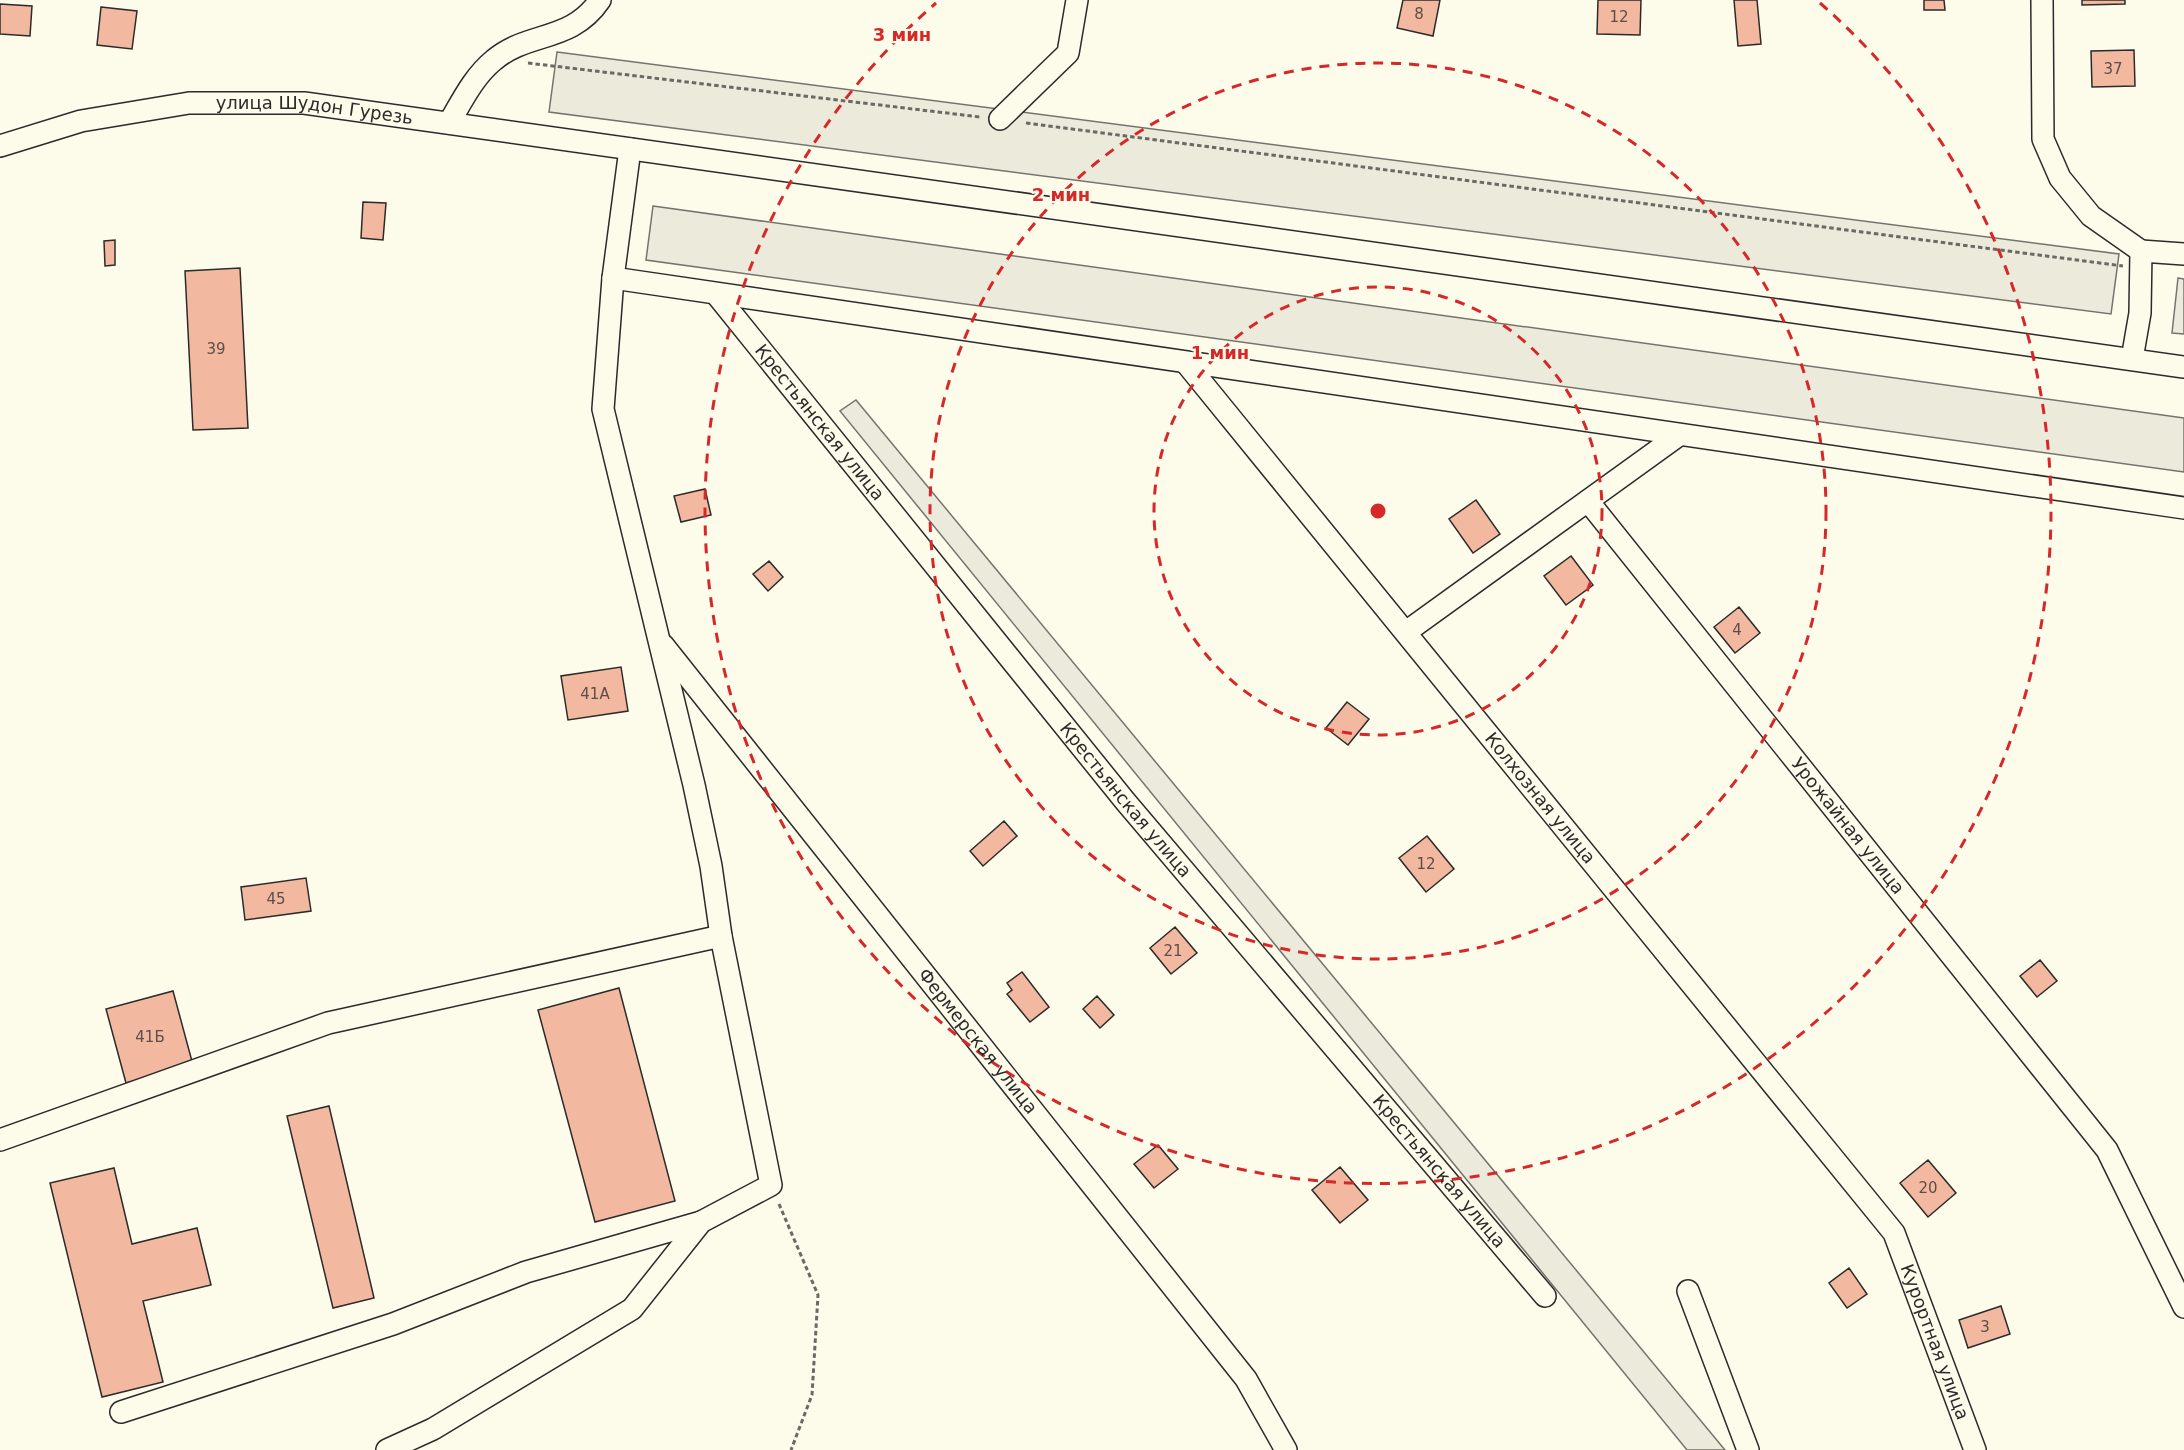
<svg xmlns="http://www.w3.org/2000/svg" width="2184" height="1450" font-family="'DejaVu Sans',sans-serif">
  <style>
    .green { fill: #ecebdb; stroke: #74746e; stroke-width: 1.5 }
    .building { fill: #f2b8a0; stroke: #2b2b2b; stroke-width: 1.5 }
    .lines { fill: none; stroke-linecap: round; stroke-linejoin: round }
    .minor-casing { stroke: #2b2b2b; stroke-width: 24 }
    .path { stroke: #6a6964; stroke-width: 3; stroke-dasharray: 4.5 3; stroke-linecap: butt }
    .minor { stroke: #fdfbea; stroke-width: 21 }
    .ring { fill: none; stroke: #d62828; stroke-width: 3; stroke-dasharray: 10 8 }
    .labels { text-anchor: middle; stroke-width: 4.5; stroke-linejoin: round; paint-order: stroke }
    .number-label { font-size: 15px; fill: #5d4e48 }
    .street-label { font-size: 18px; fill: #2b2b2b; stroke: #fdfbea }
    .centre { fill: #d62828; stroke: #fdfbea; stroke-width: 3 }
    .ring-label { font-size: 18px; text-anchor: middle; font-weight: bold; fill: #d62828; stroke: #fdfbea; stroke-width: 4.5; stroke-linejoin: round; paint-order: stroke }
  </style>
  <rect width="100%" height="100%" fill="#fdfbea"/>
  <path class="green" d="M 557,52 L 2119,254 L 2111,314 L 549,112 Z
    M 653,206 L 2184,418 L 2184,472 L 646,260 Z
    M 2178,278 L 2184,279 L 2184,334 L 2172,333 Z
    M 856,400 L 1725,1450 L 1687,1450 L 840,411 Z"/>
  <path class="building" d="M 1403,0 L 1440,0 L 1433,36 L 1397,28 Z
    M 1598,0 L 1641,0 L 1640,35 L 1597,34 Z
    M 1734,0 L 1757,0 L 1761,44 L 1738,46 Z
    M 1924,0 L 1944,0 L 1945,10 L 1924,10 Z
    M 2082,0 L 2125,0 L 2125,4 L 2082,5 Z
    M 0,4 L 32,6 L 30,36 L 0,34 Z
    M 101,7 L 137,11 L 132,49 L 97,45 Z
    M 2134,50 L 2135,86 L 2092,87 L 2091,51 Z
    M 363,202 L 386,203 L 383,240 L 361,238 Z
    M 115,240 L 115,265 L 105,266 L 104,241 Z
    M 240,268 L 248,428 L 193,430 L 185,271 Z
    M 705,489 L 711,515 L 681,522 L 674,496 Z
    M 1476,500 L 1500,534 L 1473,553 L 1449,519 Z
    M 1571,556 L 1593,585 L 1566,605 L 1544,576 Z
    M 769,561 L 783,577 L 768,591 L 753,574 Z
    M 1739,607 L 1760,633 L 1735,653 L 1714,627 Z
    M 621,667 L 628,711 L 568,720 L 561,676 Z
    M 1347,702 L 1369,719 L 1348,745 L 1326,728 Z
    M 1004,821 L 1017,836 L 983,866 L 970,851 Z
    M 1427,836 L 1454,869 L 1426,892 L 1399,858 Z
    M 306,878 L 311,911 L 245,920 L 241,887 Z
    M 1175,927 L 1197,953 L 1171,974 L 1150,948 Z
    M 2040,960 L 2057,981 L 2037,997 L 2020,976 Z
    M 1022,972 L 1049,1007 L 1030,1022 L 1007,994 L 1012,990 L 1007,983 Z
    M 619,988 L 675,1201 L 595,1222 L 538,1010 Z
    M 173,991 L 193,1065 L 126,1083 L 106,1009 Z
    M 1097,996 L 1114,1015 L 1100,1028 L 1083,1009 Z
    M 329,1106 L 374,1298 L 333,1308 L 287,1116 Z
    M 1158,1145 L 1178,1169 L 1154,1188 L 1134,1164 Z
    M 1928,1160 L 1956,1193 L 1928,1217 L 1900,1183 Z
    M 1340,1167 L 1368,1200 L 1340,1223 L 1312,1190 Z
    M 114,1168 L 132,1244 L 197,1228 L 211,1285 L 143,1301 L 163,1382 L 102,1397 L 50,1183 Z
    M 1849,1268 L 1867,1294 L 1847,1308 L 1829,1283 Z
    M 2001,1306 L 2010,1334 L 1968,1348 L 1959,1320 Z"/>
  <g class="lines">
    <g class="minor-casing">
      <g id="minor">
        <path d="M 2042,0 L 2043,139 L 2060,178 L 2091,216 L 2141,251"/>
        <path d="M 1000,119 L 1068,53 L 1077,0"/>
        <path d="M 449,123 C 462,101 474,76 494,60 C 528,31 571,43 600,0"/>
        <path id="s1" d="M 0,146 L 81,121 L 189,103 L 304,103 L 2184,367"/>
        <path d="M 2141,251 L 2184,254"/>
        <path d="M 613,278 L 2184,508"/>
        <path id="s2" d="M 716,294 L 1125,801 L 1545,1296"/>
        <path d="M 2132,359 L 2140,313 L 2141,251"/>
        <path id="s3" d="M 1186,363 L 1894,1233 L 1975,1450"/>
        <path id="s4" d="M 1588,501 L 2107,1150 L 2184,1307"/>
        <path d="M 1406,632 L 1679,435"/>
        <path id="s5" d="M 663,645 L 1246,1379 L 1286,1450"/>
        <path d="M 0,1140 L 328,1023 L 721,936 L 711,866 L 694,785 L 603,409 L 613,278 L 630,149"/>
        <path d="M 1688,1291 L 1748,1450"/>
        <path d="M 121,1412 L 393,1324 L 526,1272 L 701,1222"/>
        <path d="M 387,1450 L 433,1429 L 632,1309 L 701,1222 L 771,1185 L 721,936"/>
      </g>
    </g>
    <path class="path" d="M 528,63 L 980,117
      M 1026,123 L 2123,266
      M 779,1204 L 818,1295 L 812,1395 L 791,1450"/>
    <use href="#minor" class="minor"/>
  </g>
  <g class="ring">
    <circle cx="1378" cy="511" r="224"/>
    <circle cx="1378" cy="511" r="448"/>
    <path d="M1820 3A673 673 0 1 1 936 3"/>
  </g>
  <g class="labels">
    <g class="number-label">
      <text x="1419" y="19">8</text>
      <text x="1619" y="22">12</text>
      <text x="2113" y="74">37</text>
      <text x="216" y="354">39</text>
      <text x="1737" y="635">4</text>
      <text x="595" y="699">41А</text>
      <text x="1426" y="869">12</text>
      <text x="276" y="904">45</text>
      <text x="1173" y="956">21</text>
      <text x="150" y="1042">41Б</text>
      <text x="1928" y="1193">20</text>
      <text x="1985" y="1332">3</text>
    </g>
    <g class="street-label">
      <text dy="6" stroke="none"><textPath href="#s1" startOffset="320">улица Шудон Гурезь</textPath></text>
      <text dy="6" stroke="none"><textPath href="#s2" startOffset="165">Крестьянская улица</textPath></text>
      <text dy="6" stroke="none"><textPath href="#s3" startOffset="561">Колхозная улица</textPath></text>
      <text dy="6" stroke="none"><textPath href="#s2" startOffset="651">Крестьянская улица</textPath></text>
      <text dy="6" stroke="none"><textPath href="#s4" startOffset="416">Урожайная улица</textPath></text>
      <text dy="6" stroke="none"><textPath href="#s5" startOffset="506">Фермерская улица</textPath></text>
      <text dy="6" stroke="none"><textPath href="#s2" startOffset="1137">Крестьянская улица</textPath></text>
      <text dy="6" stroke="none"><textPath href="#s3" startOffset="1238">Курортная улица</textPath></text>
    </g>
  </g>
  <circle cx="1378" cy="511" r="9" class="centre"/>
  <g class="ring-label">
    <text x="902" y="41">3 мин</text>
    <text x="1061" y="201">2 мин</text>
    <text x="1220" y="359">1 мин</text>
  </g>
</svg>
